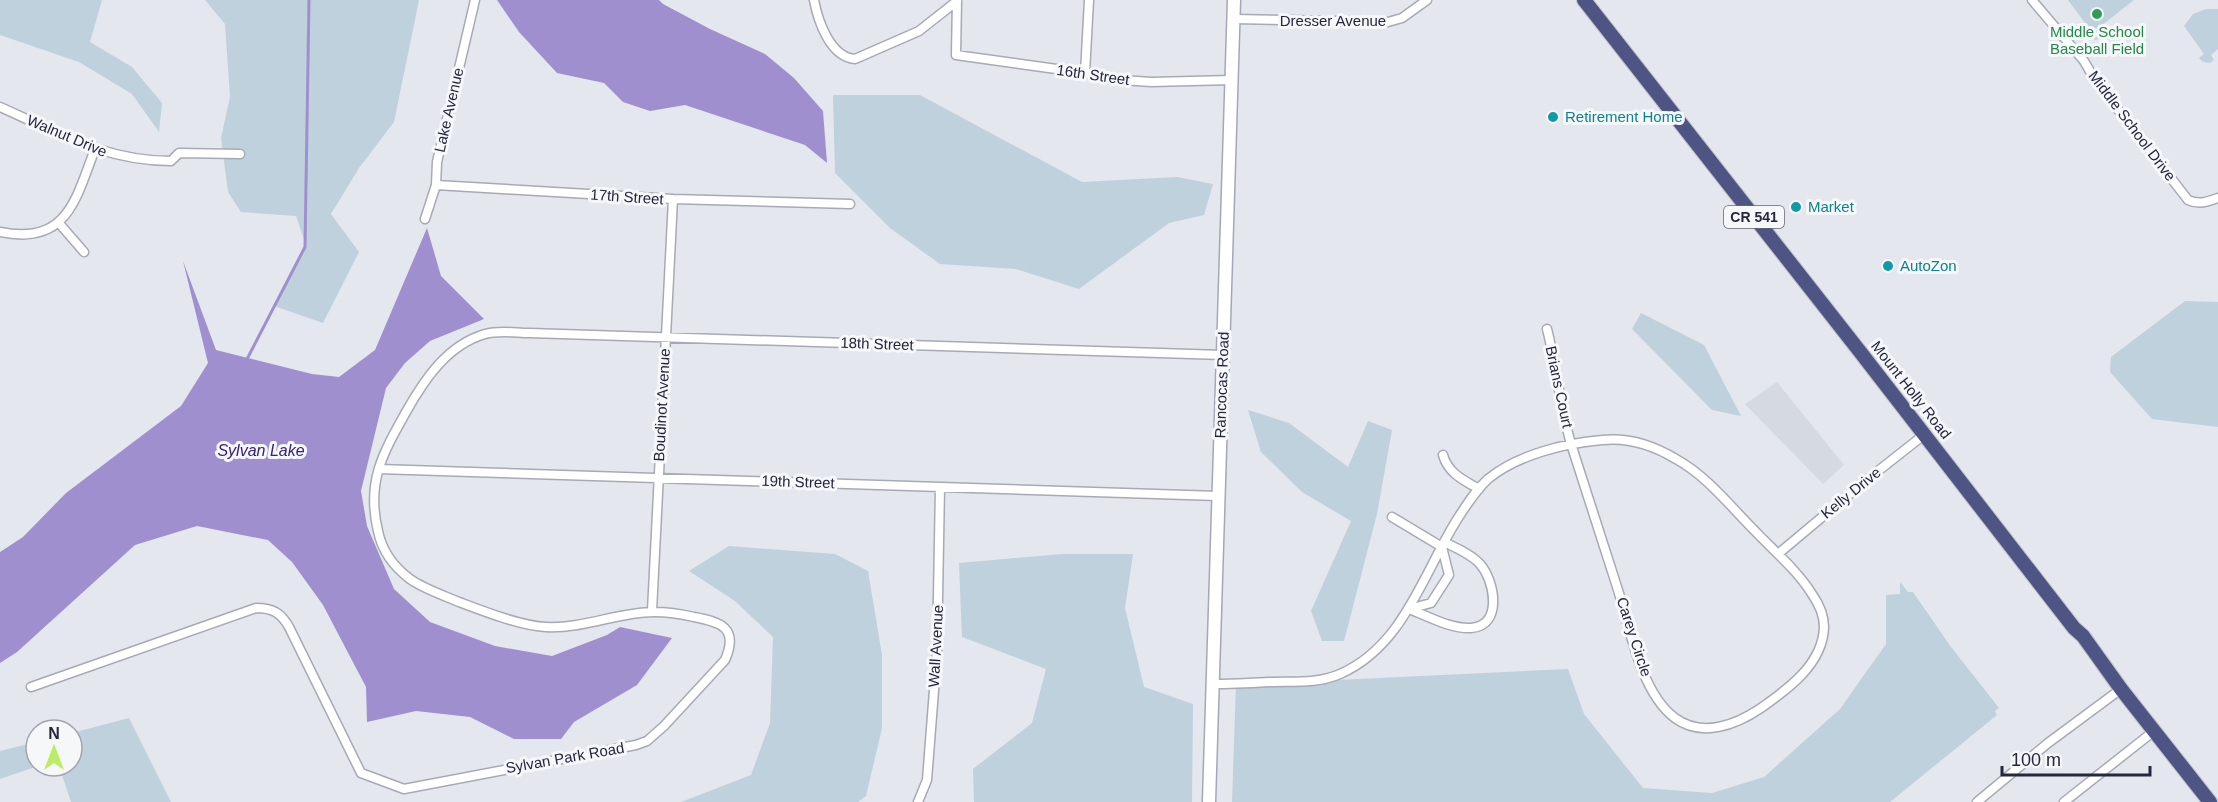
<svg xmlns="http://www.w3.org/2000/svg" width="2218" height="802" font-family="Arial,sans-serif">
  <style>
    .built { fill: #d5d9e1 }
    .green { fill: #bed1dd }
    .water { fill: #a08fcf }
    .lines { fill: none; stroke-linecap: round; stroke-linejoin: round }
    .stream { stroke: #a08fcf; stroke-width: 3 }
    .minor-casing { stroke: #a7aab5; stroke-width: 11 }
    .secondary-casing { stroke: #a3a8b8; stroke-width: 15 }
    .trunk-casing { stroke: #c2c3c9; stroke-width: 16 }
    .minor { stroke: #fff; stroke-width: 8 }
    .secondary { stroke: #fff; stroke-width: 12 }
    .trunk { stroke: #4e5585; stroke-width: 14 }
    .leisure-dot { fill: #2e9e5b; stroke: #f5f7f9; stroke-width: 2 }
    .culture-dot { fill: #0f9aa8; stroke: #f5f7f9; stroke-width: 2 }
    .labels { text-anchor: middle; stroke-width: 6; stroke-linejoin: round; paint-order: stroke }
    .shield { fill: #f5f7f9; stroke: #636676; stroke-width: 1.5 }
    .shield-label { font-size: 14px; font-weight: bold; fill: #24283e }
    .street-label { font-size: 15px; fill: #24283e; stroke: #f5f7f9 }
    .leisure-label { font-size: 15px; fill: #27864d; stroke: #f5f7f9 }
    .culture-label { font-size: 15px; fill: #0d838f; stroke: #f5f7f9; text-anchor: start }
    .water-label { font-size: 16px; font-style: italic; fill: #382078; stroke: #f5f7f9 }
  </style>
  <rect width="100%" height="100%" fill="#e4e7ed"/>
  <path class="built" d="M 1777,382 L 1844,465 L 1823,484 L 1745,404 Z"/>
  <path class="green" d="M 0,0 L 102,0 L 90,42 L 132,67 L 162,103 L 159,132 L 132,94 L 79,62 L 0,35 Z
    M 205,0 L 419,0 L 394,122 L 359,168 L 331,214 L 359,252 L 323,323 L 274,306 L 306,245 L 296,216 L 241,212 L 228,192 L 221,138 L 230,97 L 225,24 Z
    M 2068,0 L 2134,0 L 2097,29 L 2103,36 L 2096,40 L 2087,39 L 2081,33 L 2088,27 Z
    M 2206,9 L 2218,9 L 2218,49 L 2211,55 L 2214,60 L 2210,63 L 2203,62 L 2199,58 L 2204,54 L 2184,26 L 2193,14 Z
    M 833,95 L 920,95 L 1082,182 L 1177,177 L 1213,184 L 1204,215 L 1169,223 L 1079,289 L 1016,269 L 940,264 L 890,228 L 835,173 Z
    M 2185,301 L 2218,302 L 2218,427 L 2152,419 L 2110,372 L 2111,357 Z
    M 1641,313 L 1704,345 L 1741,416 L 1712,410 L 1632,329 Z
    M 1248,410 L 1289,423 L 1348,467 L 1368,421 L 1392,430 L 1377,514 L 1344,641 L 1322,641 L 1311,611 L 1351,521 L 1302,492 L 1261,452 Z
    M 729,546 L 835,554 L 868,571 L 882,655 L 882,728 L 866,796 L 858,802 L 681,802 L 751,775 L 770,723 L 773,637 L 735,601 L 689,571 Z
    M 1062,554 L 1133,554 L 1125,608 L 1144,687 L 1193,704 L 1192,802 L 974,802 L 973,769 L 1032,723 L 1046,669 L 962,637 L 959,563 Z
    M 1900,582 L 1908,592 L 1913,592 L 1951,647 L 1999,708 L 1995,711 L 1997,715 L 1890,802 L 1232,802 L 1236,685 L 1568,669 L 1584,714 L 1643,788 L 1712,793 L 1764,777 L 1840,709 L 1886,644 L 1886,595 L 1900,594 Z
    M 129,718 L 171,802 L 71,802 L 59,766 L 72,766 L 72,733 Z
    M 36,742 L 36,766 L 38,766 L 0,779 L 0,751 Z"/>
  <path class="water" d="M 497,0 L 659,0 L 663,4 L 710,29 L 765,54 L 794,78 L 823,111 L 827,163 L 805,145 L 685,105 L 650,111 L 623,102 L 604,83 L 557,73 L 519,32 Z
    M 427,228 L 441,276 L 484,319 L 430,341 L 405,363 L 386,388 L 361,491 L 367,526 L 394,589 L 430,622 L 495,646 L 552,656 L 607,635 L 620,627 L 672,638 L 637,685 L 574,722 L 561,739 L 514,739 L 470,717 L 416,711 L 367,722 L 366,687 L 323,605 L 292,562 L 268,540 L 197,526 L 135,545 L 17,652 L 0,663 L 0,552 L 23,537 L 66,493 L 181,406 L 208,363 L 183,261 L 216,350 L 312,374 L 339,377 L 375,350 Z"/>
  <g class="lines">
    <path class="stream" d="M 246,361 L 305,247 L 309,0"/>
    <g class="minor-casing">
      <path id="minor" d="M 814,0 C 818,21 830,57 855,59 L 919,31 L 957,1
        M 957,0 L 956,55 L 1085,73 L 1108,79 L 1151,82 L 1232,80
        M 2032,0 L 2084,61 L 2095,80 L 2188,200 C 2199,205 2207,202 2218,198
        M 1233,19 L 1388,22 L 1402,18 L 1427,0
        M 1085,73 L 1089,0
        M 0,107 C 59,133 105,161 171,161 L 179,153 L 240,154
        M 436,185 L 673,199 L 850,204
        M 425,219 L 436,185 L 437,162 L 475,0
        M 58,222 L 84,252
        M 0,232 C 68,246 76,198 95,149
        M 1443,455 C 1448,473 1463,480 1479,489
        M 379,469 L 1218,496
        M 1392,517 L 1442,547 L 1449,575 L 1431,603 L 1409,609
        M 1778,554 L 1864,482 L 1925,434
        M 1409,609 C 1428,616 1450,629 1471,628 C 1503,626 1495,581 1480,564 C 1471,554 1456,548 1444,542
        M 652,611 L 673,199
        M 1213,684 C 1232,684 1251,683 1269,682 C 1293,681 1317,684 1340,674 C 1404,646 1423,573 1458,518 C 1467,504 1476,490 1488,479 C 1517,455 1565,443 1602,440 C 1629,437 1653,445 1676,459 C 1707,476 1730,506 1755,531 C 1774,551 1797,570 1812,594 C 1819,604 1824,615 1824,627 C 1823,664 1788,689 1761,708 C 1736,725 1702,738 1675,718 C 1641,693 1630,629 1618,590 C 1603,542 1587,495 1572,447 C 1560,409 1557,368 1547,329
        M 31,687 L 256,608 C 273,608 281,613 289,627 L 361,773 L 404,789 L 636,745 L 647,741 L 664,726 L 725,660 C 739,628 721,622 694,617 C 681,614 667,612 654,612 C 618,612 583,629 546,627 C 521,626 483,611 459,602 C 443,595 424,589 410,579 C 394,567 382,551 378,531 C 366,482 383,453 406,412 C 424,380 447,345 485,334 C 499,330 516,333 530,333 L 1223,355
        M 918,802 L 927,780 L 937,652 L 940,487
        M 1977,802 L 2048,743 L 2121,689
        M 2064,802 L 2154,731"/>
    </g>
    <g class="secondary-casing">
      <path id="secondary" d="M 1209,802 L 1234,0"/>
    </g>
    <g class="trunk-casing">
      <path id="trunk" d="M 1584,0 L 1861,353 L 2074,628 L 2083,636 L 2121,689 L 2210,802"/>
    </g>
    <use href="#minor" class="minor"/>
    <use href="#secondary" class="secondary"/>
    <use href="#trunk" class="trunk"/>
  </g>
  <circle class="leisure-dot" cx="2097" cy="14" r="6"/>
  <g class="culture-dot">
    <circle cx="1553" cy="117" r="6"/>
    <circle cx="1796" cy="207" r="6"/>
    <circle cx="1888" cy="266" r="6"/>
  </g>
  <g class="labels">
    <rect class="shield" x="1724" y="206" width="60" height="22" rx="4.5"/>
    <g class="shield-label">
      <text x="1754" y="222">CR 541</text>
    </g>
    <g class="street-label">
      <text x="1333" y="26">Dresser Avenue</text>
      <text transform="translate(1093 75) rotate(8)" y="5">16th Street</text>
      <text transform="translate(449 110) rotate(-77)" y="5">Lake Avenue</text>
      <text transform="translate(2132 126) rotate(53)" y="5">Middle School Drive</text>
      <text transform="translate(67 136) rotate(23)" y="5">Walnut Drive</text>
      <text transform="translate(627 197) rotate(4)" y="5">17th Street</text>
      <text transform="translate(877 344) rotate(2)" y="5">18th Street</text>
      <text transform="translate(1222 385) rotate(-88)" y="5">Rancocas Road</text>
      <text transform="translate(1559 387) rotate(78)" y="5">Brians Court</text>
      <text transform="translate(1911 390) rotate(52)" y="5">Mount Holly Road</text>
      <text transform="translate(662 405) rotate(-87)" y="5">Boudinot Avenue</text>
      <text transform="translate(798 482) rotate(2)" y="5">19th Street</text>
      <text transform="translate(1851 493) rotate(-39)" y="5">Kelly Drive</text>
      <text transform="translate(1634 637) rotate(72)" y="5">Carey Circle</text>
      <text transform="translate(936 646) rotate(-87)" y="5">Wall Avenue</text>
      <text transform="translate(565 758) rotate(-10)" y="5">Sylvan Park Road</text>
    </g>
    <g class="leisure-label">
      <text x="2097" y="37">Middle School<tspan x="2097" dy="17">Baseball Field</tspan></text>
    </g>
    <g class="culture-label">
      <text x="1565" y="122">Retirement Home</text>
      <text x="1808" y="212">Market</text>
      <text x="1900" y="271">AutoZon</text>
    </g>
    <g class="water-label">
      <text x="261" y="456">Sylvan Lake</text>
    </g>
  </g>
  <g transform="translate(54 748)"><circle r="28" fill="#f5f7f9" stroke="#a1a4ae" stroke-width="1.5"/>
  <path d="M0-4.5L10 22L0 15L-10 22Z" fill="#bcec63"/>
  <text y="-9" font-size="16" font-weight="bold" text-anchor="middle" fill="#24283e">N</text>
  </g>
  <path d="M2002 766v9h148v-9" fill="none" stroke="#24283e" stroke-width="3"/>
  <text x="2011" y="766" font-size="18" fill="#24283e" stroke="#f5f7f9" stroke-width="4.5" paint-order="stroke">100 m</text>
</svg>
